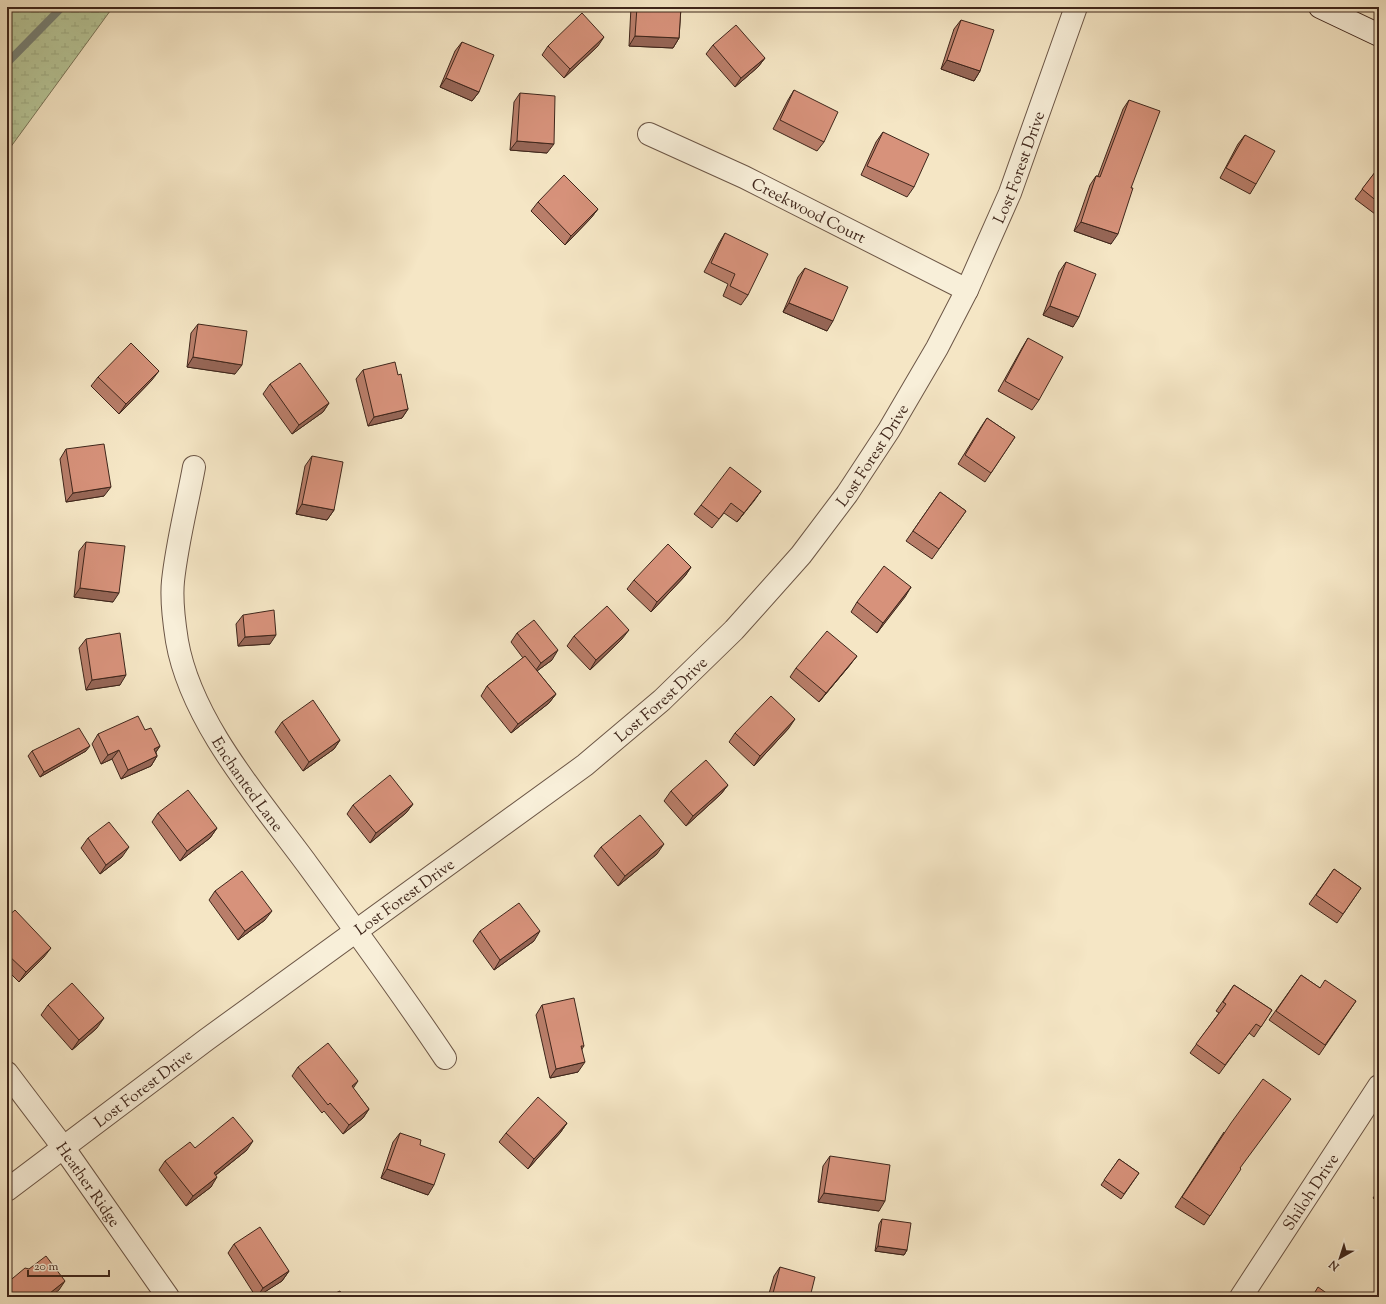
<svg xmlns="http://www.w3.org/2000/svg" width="1386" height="1304" font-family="'Sorts Mill Goudy',serif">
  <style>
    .wetland { fill: url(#wetland-marsh); stroke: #7b765a }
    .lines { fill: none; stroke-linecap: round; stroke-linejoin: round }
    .stream { stroke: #778278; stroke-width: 8 }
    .street-casing { stroke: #6c5646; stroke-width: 24 }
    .secondary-casing { stroke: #3f261b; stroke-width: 24 }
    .street { stroke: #f8efd9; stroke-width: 22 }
    .secondary { stroke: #f8efd9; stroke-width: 22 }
    .wall { fill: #b97e6a; stroke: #3f261b }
    .shaded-wall { fill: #966656; stroke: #3f261b }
    .building { fill: #d7927b; stroke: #3f261b }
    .labels { text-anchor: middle; stroke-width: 3; stroke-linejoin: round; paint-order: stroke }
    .street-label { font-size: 16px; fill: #3f261b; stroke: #f8efd9 }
  </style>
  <defs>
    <pattern id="wetland-marsh" width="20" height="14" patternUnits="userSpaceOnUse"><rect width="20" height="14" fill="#b7c698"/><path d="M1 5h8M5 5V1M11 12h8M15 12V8" fill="none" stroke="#9eaa82"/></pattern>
  </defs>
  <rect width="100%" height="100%" fill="#f5e6c5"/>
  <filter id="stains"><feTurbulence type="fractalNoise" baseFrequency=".005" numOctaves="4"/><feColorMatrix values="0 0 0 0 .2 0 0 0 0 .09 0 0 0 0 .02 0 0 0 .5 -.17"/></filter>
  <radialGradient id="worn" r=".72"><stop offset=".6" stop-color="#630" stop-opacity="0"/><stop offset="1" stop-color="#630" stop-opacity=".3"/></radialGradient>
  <path class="wetland" d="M 7,7 L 113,7 L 7,152 Z"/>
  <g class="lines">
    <path class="stream" d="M 7,63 L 62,7"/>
    <g class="street-casing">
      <g id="street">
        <path id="s1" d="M 649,134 L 744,177 L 967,290"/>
        <path id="s2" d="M 194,467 C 187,505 177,543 173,581 C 171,600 174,622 177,641 C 191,722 260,800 307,864 C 354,928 401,992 445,1058"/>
        <path id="s3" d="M 7,1073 L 63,1147 L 168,1297"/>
        <path id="s4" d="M 7,1190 L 206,1040 L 585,765 L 662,700 L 734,630 L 801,555 L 847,494 L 889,430 L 937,348 L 967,290 L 1010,193 L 1076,7"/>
        <path id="s5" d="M 1241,1297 L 1379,1086"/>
      </g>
    </g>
    <g class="secondary-casing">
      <path id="secondary" d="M 1320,7 L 1379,35"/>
    </g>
    <use href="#street" class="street"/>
    <use href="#secondary" class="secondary"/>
  </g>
  <path class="wall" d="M 631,7 L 681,7 L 679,38 L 673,48 L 629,46 Z
    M 961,20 L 980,71 L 974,81 L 941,69 L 954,29 Z
    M 462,42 L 479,92 L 472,101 L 440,87 L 455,51 Z
    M 713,45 L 765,58 L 758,67 L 735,87 L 706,54 Z
    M 548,46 L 598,46 L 564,78 L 542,55 Z
    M 794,90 L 824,142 L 817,151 L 773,129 L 788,100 Z
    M 520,93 L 547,153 L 510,150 L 514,102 Z
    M 1129,100 L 1131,188 L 1111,244 L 1074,231 L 1090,185 L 1096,176 L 1098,176 L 1123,109 Z
    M 883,132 L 914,187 L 907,197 L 861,175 L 876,142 Z
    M 1245,135 L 1256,184 L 1250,194 L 1220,178 L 1238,144 Z
    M 1379,167 L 1379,217 L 1355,199 Z
    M 538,202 L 598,209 L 591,218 L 565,245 L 531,211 Z
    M 725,233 L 748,295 L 741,305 L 723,296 L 728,284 L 704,272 L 719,243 Z
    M 1066,262 L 1073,327 L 1043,315 L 1059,272 Z
    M 805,268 L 827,331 L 783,312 L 798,277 Z
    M 198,324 L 235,374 L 187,367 L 191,333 Z
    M 1028,338 L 1039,400 L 1032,410 L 998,391 L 1022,348 Z
    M 363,370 L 398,375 L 408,409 L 402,418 L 368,426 L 356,379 Z
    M 98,377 L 152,380 L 119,414 L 91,386 Z
    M 270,384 L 329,403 L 323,412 L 292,434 L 263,394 Z
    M 987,418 L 1015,437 L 985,482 L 958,464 L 981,427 Z
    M 66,449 L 104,496 L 66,502 L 60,459 Z
    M 312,456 L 334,510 L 327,520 L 296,514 L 305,466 Z
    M 761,491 L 737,522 L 724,513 L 712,528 L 694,514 L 701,505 Z
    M 940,492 L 966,511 L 932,559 L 906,541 Z
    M 86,542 L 113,602 L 74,597 L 79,551 Z
    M 691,567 L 685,576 L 651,612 L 627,589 L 634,580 Z
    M 911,587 L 877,633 L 851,612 L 857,602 Z
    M 243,615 L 270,644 L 238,646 L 236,624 Z
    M 517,633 L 552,660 L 537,671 L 556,694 L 549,703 L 511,733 L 481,696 L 487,686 L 523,658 L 511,642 Z
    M 574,636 L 622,639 L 590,670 L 567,646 Z
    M 86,639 L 120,685 L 86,690 L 79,648 Z
    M 850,665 L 819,702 L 790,677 L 796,668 Z
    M 282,722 L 340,740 L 334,749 L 303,771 L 275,732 Z
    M 789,728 L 754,766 L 729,742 L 735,733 Z
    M 145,730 L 160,746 L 156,752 L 157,756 L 151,766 L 121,779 L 112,759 L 101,764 L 92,744 L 98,734 Z
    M 32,751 L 86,751 L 40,777 L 28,756 Z
    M 728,785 L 721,794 L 686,826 L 664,801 L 671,791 Z
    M 413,804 L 406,813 L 370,843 L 347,814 L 353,805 Z
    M 158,813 L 217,828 L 210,838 L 180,861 L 152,822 Z
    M 88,838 L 122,857 L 100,874 L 81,848 Z
    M 601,847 L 657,854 L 618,886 L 594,856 Z
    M 1334,869 L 1361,888 L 1337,923 L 1309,904 Z
    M 215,891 L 265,920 L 238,940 L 209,900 Z
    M 7,917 L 44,957 L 19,982 L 7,970 Z
    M 480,931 L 534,941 L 494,970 L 473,941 Z
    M 1301,975 L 1320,988 L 1356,1001 L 1319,1055 L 1269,1020 Z
    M 1234,985 L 1272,1010 L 1254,1037 L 1249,1033 L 1219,1074 L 1190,1053 L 1219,1013 L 1216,1011 Z
    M 48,1005 L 97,1028 L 72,1050 L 41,1015 Z
    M 542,1005 L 584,1046 L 582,1049 L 578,1072 L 550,1078 L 536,1015 Z
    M 298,1067 L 353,1088 L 369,1109 L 363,1118 L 343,1134 L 324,1111 L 322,1113 L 292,1076 Z
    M 567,1123 L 560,1133 L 528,1169 L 499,1142 L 506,1133 Z
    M 1224,1132 L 1240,1169 L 1204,1225 L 1175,1207 Z
    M 400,1133 L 420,1145 L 428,1195 L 381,1178 L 393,1142 Z
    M 195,1148 L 247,1150 L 216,1175 L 211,1187 L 186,1206 L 159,1170 L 165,1161 Z
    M 830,1156 L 879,1211 L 818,1202 L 823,1166 Z
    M 1119,1159 L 1139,1173 L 1121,1199 L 1101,1185 Z
    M 1379,1190 L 1379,1203 L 1373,1198 Z
    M 882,1219 L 907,1250 L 904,1255 L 875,1251 L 879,1224 Z
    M 234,1244 L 289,1271 L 282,1281 L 256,1297 L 228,1253 Z
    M 780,1267 L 810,1297 L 768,1297 L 774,1276 Z"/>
  <path class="shaded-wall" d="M 635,36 L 679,38 L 673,48 L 629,46 Z
    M 604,37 L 598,46 L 564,78 L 570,69 Z
    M 765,58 L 758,67 L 735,87 L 741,78 Z
    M 947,60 L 980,71 L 974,81 L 941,69 Z
    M 446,78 L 479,92 L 472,101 L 440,87 Z
    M 517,141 L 554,144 L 547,153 L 510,150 Z
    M 598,209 L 591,218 L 565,245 L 571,236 Z
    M 1081,222 L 1118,234 L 1111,244 L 1074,231 Z
    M 789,303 L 833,321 L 827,331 L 783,312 Z
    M 1050,306 L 1079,317 L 1073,327 L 1043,315 Z
    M 193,357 L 242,365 L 235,374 L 187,367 Z
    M 159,371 L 152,380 L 119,414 L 126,404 Z
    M 329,403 L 323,412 L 292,434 L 299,425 Z
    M 408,409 L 402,418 L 368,426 L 374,417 Z
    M 111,487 L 104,496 L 66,502 L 73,493 Z
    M 761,491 L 754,501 L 737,522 L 744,513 Z
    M 302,504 L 334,510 L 327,520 L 296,514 Z
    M 691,567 L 685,576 L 651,612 L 657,602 Z
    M 911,587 L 905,597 L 877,633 L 883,623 Z
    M 80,588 L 119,593 L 113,602 L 74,597 Z
    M 629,630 L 622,639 L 590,670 L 596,660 Z
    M 276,635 L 270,644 L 238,646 L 245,637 Z
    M 558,650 L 552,660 L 534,673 L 541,663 Z
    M 857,656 L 850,665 L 819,702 L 826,693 Z
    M 126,675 L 120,685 L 86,690 L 92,680 Z
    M 556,694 L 549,703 L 511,733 L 518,724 Z
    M 795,719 L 789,728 L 754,766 L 760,756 Z
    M 340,740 L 334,749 L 303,771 L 309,762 Z
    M 90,746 L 86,751 L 40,777 L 44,772 Z
    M 160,746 L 153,756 L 154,749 Z
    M 119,750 L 112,759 L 101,764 L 108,755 Z
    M 157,756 L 151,766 L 121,779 L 128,770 Z
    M 728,785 L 721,794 L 686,826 L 693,816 Z
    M 413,804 L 406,813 L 370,843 L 376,833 Z
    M 217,828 L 210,838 L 180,861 L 187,851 Z
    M 664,844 L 657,854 L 618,886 L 625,876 Z
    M 129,847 L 122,857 L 100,874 L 106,865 Z
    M 272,911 L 265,920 L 238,940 L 245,931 Z
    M 540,931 L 534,941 L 494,970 L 500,960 Z
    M 51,948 L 44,957 L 19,982 L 26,972 Z
    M 104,1018 L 97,1028 L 72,1050 L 79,1040 Z
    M 585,1062 L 578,1072 L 550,1078 L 556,1069 Z
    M 358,1081 L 352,1090 L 352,1086 Z
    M 369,1109 L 363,1118 L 343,1134 L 349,1125 Z
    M 567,1123 L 560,1133 L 528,1169 L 534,1159 Z
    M 253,1141 L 247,1150 L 207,1182 L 214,1173 Z
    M 387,1169 L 434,1185 L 428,1195 L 381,1178 Z
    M 217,1177 L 211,1187 L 186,1206 L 193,1196 Z
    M 824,1193 L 885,1201 L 879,1211 L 818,1202 Z
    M 878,1246 L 907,1250 L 904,1255 L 875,1251 Z
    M 289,1271 L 282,1281 L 257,1297 L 263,1288 Z
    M 65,1281 L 59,1290 L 50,1297 L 45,1297 Z"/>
  <path class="building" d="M 637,7 L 681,7 L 679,38 L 635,36 Z
    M 582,13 L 604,37 L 570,69 L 548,46 Z
    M 961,20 L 994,30 L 980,71 L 947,60 Z
    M 736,25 L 765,58 L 741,78 L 713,45 Z
    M 462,42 L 494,55 L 479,92 L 446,78 Z
    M 794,90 L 838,112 L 824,142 L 780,120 Z
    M 520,93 L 555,96 L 554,144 L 517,141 Z
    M 1129,100 L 1160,111 L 1131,188 L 1133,188 L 1118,234 L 1081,222 L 1096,176 L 1100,177 Z
    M 883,132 L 929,154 L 914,187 L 867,166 Z
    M 1245,135 L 1275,151 L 1256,184 L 1226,168 Z
    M 1379,167 L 1379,203 L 1362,189 Z
    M 564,175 L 598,209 L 571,236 L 538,202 Z
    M 725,233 L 768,254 L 748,295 L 730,286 L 735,274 L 711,263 Z
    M 1066,262 L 1096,274 L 1079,317 L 1050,306 Z
    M 805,268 L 848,287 L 833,321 L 789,303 Z
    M 198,324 L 247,331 L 242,365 L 193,357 Z
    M 1028,338 L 1063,357 L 1039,400 L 1005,381 Z
    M 131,343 L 159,371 L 126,404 L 98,377 Z
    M 395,362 L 398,375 L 401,374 L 408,409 L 374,417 L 363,370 Z
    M 300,363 L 329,403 L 299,425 L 270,384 Z
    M 987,418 L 1015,437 L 991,473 L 965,455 Z
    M 104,444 L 111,487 L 73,493 L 66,449 Z
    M 312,456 L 343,462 L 334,510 L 302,504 Z
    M 730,467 L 761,491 L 744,513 L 731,503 L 719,519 L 701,505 Z
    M 940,492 L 966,511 L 939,549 L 913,531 Z
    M 86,542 L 125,546 L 119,593 L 80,588 Z
    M 668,544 L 691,567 L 657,602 L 634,580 Z
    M 884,566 L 911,587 L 883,623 L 857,602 Z
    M 607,606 L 629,630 L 596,660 L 574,636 Z
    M 274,610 L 276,635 L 245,637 L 243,615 Z
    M 534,620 L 558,650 L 541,663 L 517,633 Z
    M 827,631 L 857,656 L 826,693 L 796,668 Z
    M 120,633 L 126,675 L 92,680 L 86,639 Z
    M 525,656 L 556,694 L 518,724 L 487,686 Z
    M 771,696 L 795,719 L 760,756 L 735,733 Z
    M 313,700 L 340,740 L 309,762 L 282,722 Z
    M 138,716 L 145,730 L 151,728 L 160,746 L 154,749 L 157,756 L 128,770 L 119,750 L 108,755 L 98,734 Z
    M 79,728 L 90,746 L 44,772 L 32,751 Z
    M 706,760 L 728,785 L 693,816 L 671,791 Z
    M 7,772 L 9,774 L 7,777 Z
    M 390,775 L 413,804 L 376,833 L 353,805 Z
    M 188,790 L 217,828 L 187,851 L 158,813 Z
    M 640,815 L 664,844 L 625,876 L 601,847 Z
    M 109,822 L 129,847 L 106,865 L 88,838 Z
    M 1334,869 L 1361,888 L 1343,914 L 1316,895 Z
    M 242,871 L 272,911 L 245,931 L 215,891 Z
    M 519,903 L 540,931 L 500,960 L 480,931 Z
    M 15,910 L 51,948 L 26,972 L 7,954 L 7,917 Z
    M 1301,975 L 1320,988 L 1325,980 L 1356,1001 L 1325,1045 L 1276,1011 Z
    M 72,983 L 104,1018 L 79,1040 L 48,1005 Z
    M 1234,985 L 1272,1010 L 1261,1027 L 1256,1024 L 1225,1065 L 1196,1044 L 1226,1004 L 1223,1002 Z
    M 574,998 L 584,1046 L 581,1046 L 585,1062 L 556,1069 L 542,1005 Z
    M 328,1043 L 358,1081 L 352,1086 L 369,1109 L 349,1125 L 330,1103 L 328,1105 L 298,1067 Z
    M 1263,1079 L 1291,1099 L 1240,1168 L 1241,1169 L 1210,1216 L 1182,1197 L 1231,1123 Z
    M 538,1097 L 567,1123 L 534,1159 L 506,1133 Z
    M 233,1117 L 253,1141 L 214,1173 L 217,1177 L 193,1196 L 165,1161 L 190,1142 L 195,1148 Z
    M 400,1133 L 421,1140 L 420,1145 L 445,1154 L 434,1185 L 387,1169 Z
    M 830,1156 L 890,1165 L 885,1201 L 824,1193 Z
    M 1119,1159 L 1139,1173 L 1124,1194 L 1104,1180 Z
    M 882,1219 L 911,1223 L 907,1250 L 878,1246 Z
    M 260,1227 L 289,1271 L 263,1288 L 234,1244 Z
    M 46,1256 L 65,1281 L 45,1297 L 7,1297 L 7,1283 L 25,1268 L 29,1269 Z
    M 780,1267 L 815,1277 L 810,1297 L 772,1297 Z
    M 1318,1287 L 1332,1297 L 1312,1297 Z
    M 340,1291 L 343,1297 L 327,1297 Z"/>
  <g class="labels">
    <g class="street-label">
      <text dy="6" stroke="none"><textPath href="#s4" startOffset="1466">Lost Forest Drive</textPath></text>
      <text dy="6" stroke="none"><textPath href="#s1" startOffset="177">Creekwood Court</textPath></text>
      <text dy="6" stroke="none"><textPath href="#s4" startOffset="1142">Lost Forest Drive</textPath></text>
      <text dy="6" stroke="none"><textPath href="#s4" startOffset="818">Lost Forest Drive</textPath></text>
      <text dy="6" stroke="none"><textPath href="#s2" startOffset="337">Enchanted Lane</textPath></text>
      <text dy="6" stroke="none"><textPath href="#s4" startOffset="494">Lost Forest Drive</textPath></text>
      <text dy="6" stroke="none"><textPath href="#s4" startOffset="170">Lost Forest Drive</textPath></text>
      <text dy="6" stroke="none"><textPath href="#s3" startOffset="138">Heather Ridge</textPath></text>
      <text dy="6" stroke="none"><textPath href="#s5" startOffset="126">Shiloh Drive</textPath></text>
    </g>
  </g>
  <rect width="1386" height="1304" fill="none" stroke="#f5e6c5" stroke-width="24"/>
  <rect x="8" y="8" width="1370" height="1288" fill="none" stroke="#3f261b" stroke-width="2"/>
  <rect x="12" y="12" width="1362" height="1280" fill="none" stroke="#3f261b"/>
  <g transform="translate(1340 1258) rotate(219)" stroke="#f8efd9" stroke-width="3" paint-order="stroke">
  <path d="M0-3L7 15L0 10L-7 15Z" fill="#3f261b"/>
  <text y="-6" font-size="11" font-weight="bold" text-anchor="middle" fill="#3f261b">N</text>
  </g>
  <path d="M28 1270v6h81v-6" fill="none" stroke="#3f261b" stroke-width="2"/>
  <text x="34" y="1270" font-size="12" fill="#3f261b" stroke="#f8efd9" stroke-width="3" paint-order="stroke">20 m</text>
  <rect width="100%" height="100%" filter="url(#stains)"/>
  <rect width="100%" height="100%" fill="url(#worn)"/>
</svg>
